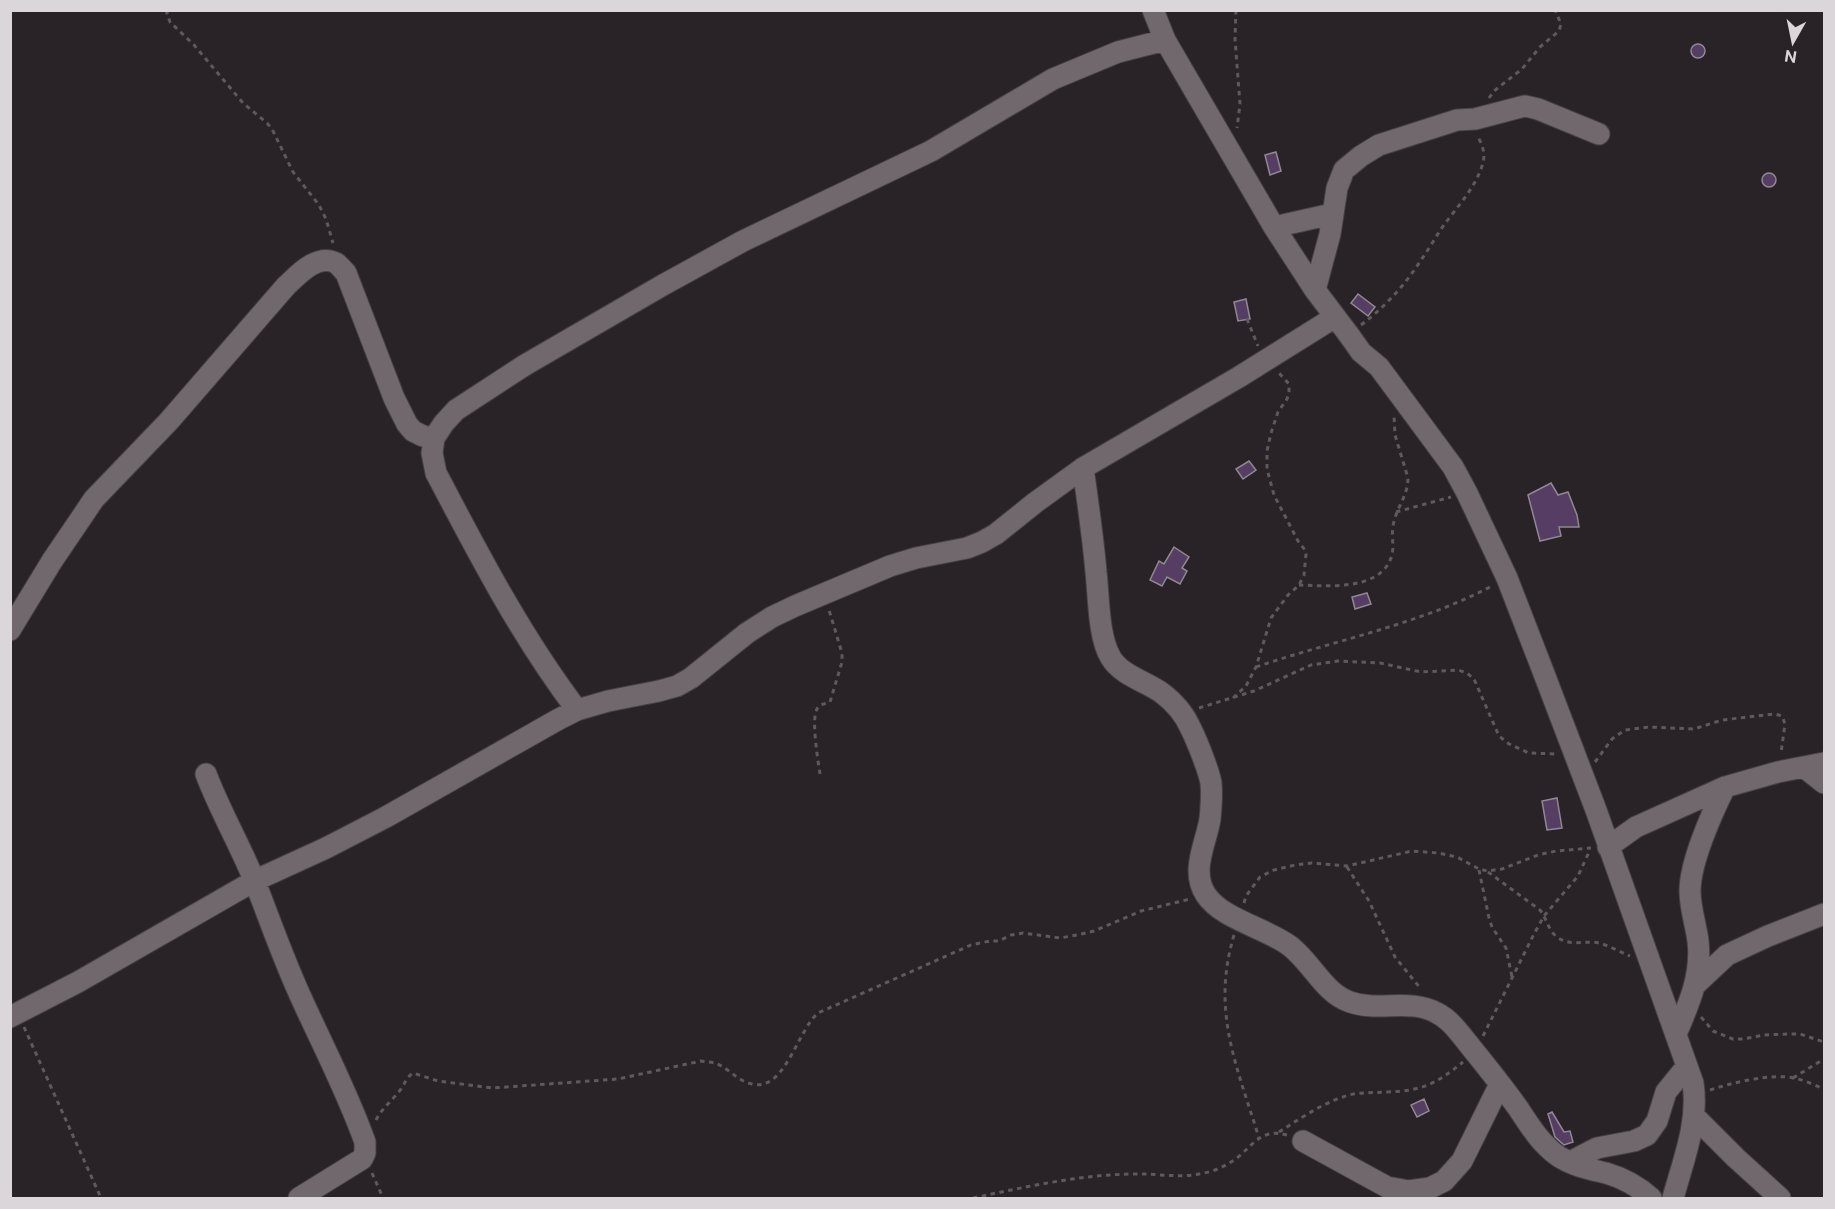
<svg xmlns="http://www.w3.org/2000/svg" width="1835" height="1209" font-family="'Public Sans',sans-serif">
  <style>
    .building { fill: #563d64; stroke: #8f8992; stroke-width: 1.5 }
    .lines { fill: none; stroke-linecap: round; stroke-linejoin: round }
    .minor-casing { stroke: #464144; stroke-width: 23 }
    .path { stroke: #5f595d; stroke-width: 3; stroke-dasharray: 4.5 4.5; stroke-linecap: butt }
    .minor { stroke: #70686d; stroke-width: 21 }
  </style>
  <rect width="100%" height="100%" fill="#292227"/>
  <path class="building" d="M1691 51a7 7 0 1 1 14 0a7 7 0 1 1-14 0Z
    M 1276,152 L 1281,171 L 1270,175 L 1265,155 Z
    M1762 180a7 7 0 1 1 14 0a7 7 0 1 1-14 0Z
    M 1358,294 L 1375,307 L 1368,316 L 1351,303 Z
    M 1246,299 L 1250,319 L 1238,321 L 1234,302 Z
    M 1249,461 L 1256,470 L 1243,479 L 1236,469 Z
    M 1551,483 L 1558,495 L 1568,492 L 1577,515 L 1579,527 L 1559,527 L 1561,536 L 1540,541 L 1528,495 Z
    M 1174,547 L 1189,557 L 1182,568 L 1187,571 L 1180,584 L 1167,577 L 1162,586 L 1150,580 L 1159,561 L 1164,564 Z
    M 1367,593 L 1371,604 L 1355,609 L 1352,597 Z
    M 1557,798 L 1562,828 L 1547,830 L 1542,801 Z
    M 1424,1099 L 1429,1111 L 1417,1117 L 1411,1105 Z
    M 1552,1112 L 1564,1132 L 1570,1131 L 1573,1142 L 1564,1145 L 1555,1137 L 1548,1114 Z"/>
  <g class="lines">
    <g class="minor-casing">
      <path id="minor" d="M 1153,10 L 1165,40 L 1274,227 L 1315,290 L 1349,335 L 1361,352 L 1379,367 L 1453,467 L 1467,493 L 1507,578 L 1543,671 L 1596,810 L 1693,1083 C 1699,1122 1683,1161 1673,1198
        M 1274,227 L 1332,214
        M 1315,290 L 1330,234 L 1337,188 L 1344,170 L 1361,156 L 1379,145 L 1457,120 L 1475,119 L 1525,106 L 1538,109 L 1599,134
        M 1083,468 C 1088,503 1093,537 1096,572 C 1099,597 1098,637 1111,658 C 1121,675 1147,682 1162,693 C 1174,702 1185,715 1191,729 C 1197,741 1209,771 1211,783 C 1212,794 1211,809 1210,819 C 1206,844 1190,871 1206,895 C 1222,919 1266,928 1290,946 C 1312,963 1324,993 1350,1002 C 1378,1012 1411,998 1437,1013 C 1451,1020 1461,1035 1470,1046 C 1487,1067 1503,1087 1518,1108 C 1530,1126 1540,1143 1558,1156 C 1573,1166 1589,1169 1606,1173 C 1623,1178 1638,1186 1651,1198
        M 10,630 L 52,561 L 94,499 L 169,421 L 286,286 C 298,275 317,253 336,263 C 339,265 343,270 346,273 L 394,398 L 407,424 L 413,431 L 423,436 L 434,438
        M 577,710 C 521,636 479,555 436,473 L 432,453 L 434,438 L 444,423 L 456,410 L 525,365 L 663,285 L 743,241 L 931,151 L 1053,79 L 1118,52 L 1165,40
        M 1805,768 L 1824,783
        M 206,774 C 220,811 240,845 255,882 C 271,923 285,964 304,1004 C 325,1050 348,1094 365,1142 L 365,1153 L 362,1159 L 299,1198
        M 1608,847 L 1636,827 L 1725,787 L 1778,772 L 1824,763
        M 1696,984 L 1727,955 L 1768,936 L 1824,914
        M 10,1017 L 78,982 L 254,881 L 326,848 L 386,817 L 559,719 L 577,710 L 608,701 L 659,691 L 677,686 L 691,678 L 747,633 L 772,617 L 795,606 L 890,566 L 916,558 L 967,548 L 982,542 L 996,534 L 1036,502 L 1083,468 L 1239,377 L 1335,317
        M 1676,1034 C 1689,1004 1702,975 1698,941 C 1696,925 1690,908 1690,891 C 1690,862 1712,813 1725,787
        M 1694,1116 L 1736,1158 L 1780,1198
        M 1303,1141 L 1387,1187 L 1409,1191 L 1430,1188 L 1444,1181 L 1462,1161 L 1500,1084
        M 1570,1162 L 1597,1148 L 1634,1141 L 1647,1135 L 1657,1121 L 1666,1092 L 1687,1066"/>
    </g>
    <path class="path" d="M 166,10 L 170,22 L 194,45 L 243,103 L 267,123 L 272,129 L 293,172 L 319,205 L 326,219 L 333,243
      M 1236,10 L 1235,39 L 1240,104 L 1237,128
      M 1489,98 L 1494,91 L 1522,69 L 1540,47 L 1559,31 L 1561,24 L 1555,10
      M 1247,319 L 1258,346
      M 1361,325 C 1385,307 1405,285 1421,260 C 1429,249 1436,236 1444,225 C 1457,207 1475,188 1482,166 C 1486,156 1483,144 1477,136
      M 1396,512 L 1451,497
      M 1299,585 C 1327,586 1379,591 1391,558 C 1395,548 1391,537 1393,526 C 1396,508 1408,496 1408,478 L 1395,435 L 1394,416
      M 1256,667 C 1335,640 1418,625 1492,586
      M 1233,698 L 1246,686 L 1256,667 L 1271,618 L 1288,595 L 1299,585 L 1304,575 L 1306,554 L 1305,550 L 1298,541 L 1274,495 L 1267,469 L 1267,451 L 1271,433 L 1278,412 L 1287,399 L 1289,392 L 1289,384 L 1279,373
      M 1199,708 L 1254,691 L 1311,665 L 1338,661 L 1380,663 L 1421,672 L 1458,670 L 1467,673 L 1474,679 L 1499,736 L 1509,744 L 1529,753 L 1557,754
      M 1595,762 L 1612,739 L 1625,730 L 1649,727 L 1694,729 L 1722,720 L 1775,714 L 1782,716 L 1785,724 L 1781,753
      M 820,774 C 818,761 811,719 817,709 C 819,704 825,704 830,702 L 842,662 L 842,653 L 829,610
      M 1347,867 L 1369,901 L 1395,957 L 1421,989
      M 1479,870 L 1489,918 L 1492,927 L 1506,948 L 1512,977
      M 1488,872 L 1540,910 C 1547,919 1548,930 1557,937 C 1570,947 1585,940 1599,943 C 1610,946 1620,952 1630,956
      M 1244,903 L 1246,896 L 1260,877 L 1274,870 L 1295,865 L 1311,863 L 1347,866 L 1412,851 L 1438,853 L 1457,857 L 1479,869 L 1487,871 L 1502,869 L 1538,855 L 1556,851 L 1591,848
      M 1234,935 C 1211,1012 1237,1066 1259,1138
      M 1701,1017 L 1713,1031 L 1733,1039 L 1743,1039 L 1764,1035 L 1788,1034 L 1800,1034 L 1824,1042
      M 24,1027 L 101,1198
      M 1483,1036 L 1534,934 L 1544,916 L 1578,876 L 1590,850
      M 1793,1078 L 1824,1059
      M 1710,1090 C 1731,1083 1772,1073 1793,1078 C 1804,1080 1815,1085 1824,1089
      M 376,1120 C 382,1108 393,1100 401,1089 C 405,1083 407,1077 413,1073 L 438,1081 L 492,1088 L 618,1079 L 701,1061 C 706,1062 711,1062 715,1063 C 729,1068 737,1081 752,1084 C 785,1092 797,1031 818,1013 L 971,945 L 990,941 L 999,941 L 1011,935 L 1023,933 L 1060,938 L 1077,935 L 1094,931 L 1141,911 L 1190,899
      M 1279,1132 C 1301,1118 1324,1102 1349,1095 C 1361,1092 1374,1093 1387,1092 C 1422,1091 1436,1084 1463,1062
      M 372,1173 L 383,1198
      M 973,1198 C 1025,1187 1078,1175 1131,1174 C 1156,1173 1180,1179 1204,1173 C 1216,1171 1227,1165 1237,1158 C 1254,1144 1262,1128 1287,1135"/>
    <use href="#minor" class="minor"/>
  </g>
  <rect width="1835" height="1209" fill="none" stroke="#dbd6d9" stroke-width="24"/>
  <g transform="translate(1793 42) rotate(189)" stroke="#292227" stroke-width="4.5" paint-order="stroke">
  <path d="M0-4.5L10 22L0 15L-10 22Z" fill="#dbd6d9"/>
  <text y="-9" font-size="16" font-weight="bold" text-anchor="middle" fill="#dbd6d9">N</text>
  </g>
</svg>
